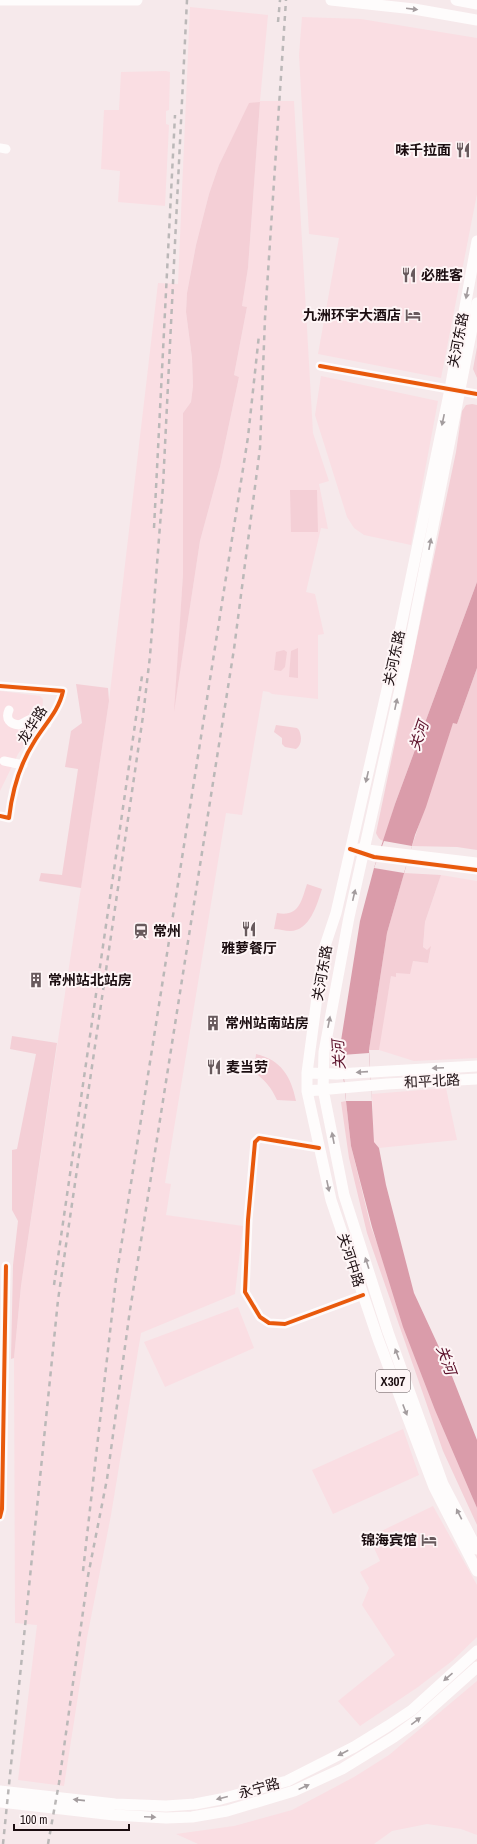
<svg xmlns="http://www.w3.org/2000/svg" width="477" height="1844" font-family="'Archivo Narrow','Noto Sans SC',sans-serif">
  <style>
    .built { fill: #fadee3; fill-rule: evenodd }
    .green { fill: #f4cfd6 }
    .water { fill: #da9caa }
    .pier { fill: #f6e9eb }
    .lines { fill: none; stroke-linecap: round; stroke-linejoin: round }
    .minor { stroke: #fefcfc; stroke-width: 9 }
    .major { stroke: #fefcfc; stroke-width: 11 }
    .rail { stroke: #bbb8b8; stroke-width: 2.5; stroke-dasharray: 5 5; stroke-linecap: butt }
    .cycleway-casing { stroke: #fef5f6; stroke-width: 6 }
    .cycleway { stroke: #e8590c; stroke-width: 4 }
    .oneway { fill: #a39c9e }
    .labels { text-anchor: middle; stroke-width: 4; stroke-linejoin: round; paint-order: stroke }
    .shield { fill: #fef5f6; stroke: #5f5355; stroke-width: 1 }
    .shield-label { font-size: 13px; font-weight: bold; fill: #1b0d10 }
    .poi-label { font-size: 14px; font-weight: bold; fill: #1b0d10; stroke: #fef5f6; text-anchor: start }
    .street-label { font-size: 14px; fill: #1b0d10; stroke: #fef5f6 }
    .water-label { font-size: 15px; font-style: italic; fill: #5b0f29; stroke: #fef5f6 }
  </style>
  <rect width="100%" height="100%" fill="#f6e9eb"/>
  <path class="built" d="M 190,7 L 268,15 L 260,101 L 294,101 L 313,433 L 329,481 L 319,484 L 328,529 L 321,528 L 306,592 L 315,594 L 324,634 L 318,635 L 318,699 L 272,694 L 269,692 L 263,691 L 242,815 L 226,813 L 165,1183 L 171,1184 L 166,1215 L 243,1226 L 235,1294 L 141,1333 L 111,1515 L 87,1638 L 64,1786 L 18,1780 L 37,1625 L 15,1623 L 14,1358 L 21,1286 L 109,701 L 158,283 L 178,284 ZM 260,102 L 248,268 L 242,306 L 247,307 L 234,375 L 239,377 L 220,467 L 200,541 L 175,705 L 183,574 L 183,413 L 191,402 L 193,386 L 192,358 L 186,312 L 187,293 L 196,245 L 209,194 L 219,165 L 249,104 Z
    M 302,17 L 361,19 L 477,38 L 477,194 L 441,378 L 318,354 L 339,238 L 309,234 L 299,55 Z
    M 166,71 L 170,72 L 169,110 L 166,111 L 166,124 L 169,125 L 165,206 L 118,202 L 120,171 L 101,169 L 104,110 L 119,110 L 121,72 Z
    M 321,376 L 438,401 L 411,545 L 364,535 L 354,528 L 347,517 L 315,415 Z
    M 0,691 L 40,696 L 43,699 L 42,714 L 33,733 L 18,754 L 0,791 Z
    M 441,875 L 477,881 L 477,1058 L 414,1061 L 379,1050 L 380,1039 L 391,976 L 413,961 L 428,963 L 431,947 L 427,951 L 423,947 L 425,922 Z
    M 446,1088 L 457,1140 L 379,1148 L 374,1142 L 372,1094 Z
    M 238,1307 L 254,1348 L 165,1387 L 144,1342 Z
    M 403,1429 L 419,1475 L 333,1514 L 312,1470 Z
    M 433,1506 L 477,1585 L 477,1637 L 452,1661 L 418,1687 L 360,1726 L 338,1701 L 395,1655 L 362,1605 L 369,1588 L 360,1572 L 380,1561 L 369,1537 Z
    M 477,1681 L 477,1835 L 461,1829 L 427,1824 L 392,1831 L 374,1844 L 198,1844 L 176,1834 L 234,1826 L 292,1810 L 354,1777 L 389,1755 Z"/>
  <path class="green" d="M 260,102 L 248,268 L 242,306 L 247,307 L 234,375 L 239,377 L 220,467 L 200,541 L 174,712 L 183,574 L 183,413 L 191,402 L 193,386 L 192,358 L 186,312 L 187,293 L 196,245 L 209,194 L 219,165 L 249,103 Z
    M 477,347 L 477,378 L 473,369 Z
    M 472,404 L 477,405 L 477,582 L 395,804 L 384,841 C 379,840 378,837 376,833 L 456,452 L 462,411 L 466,405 Z
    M 290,490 L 317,490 L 318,532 L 291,532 Z
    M 298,648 L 298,678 L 289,677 L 291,651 Z
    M 284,650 L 287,652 L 285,667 L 281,671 L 274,670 L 276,652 Z
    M 477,668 L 477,850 L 457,847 L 412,846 L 453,722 L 457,724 Z
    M 76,684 L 108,688 L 109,701 L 81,888 L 39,881 L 41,873 L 62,875 L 78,769 L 65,767 L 71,731 L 82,723 Z
    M 276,725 L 297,728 L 299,730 C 302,737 302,745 296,749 L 285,747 L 282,744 L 282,738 L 274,732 Z
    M 404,873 L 441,875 L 425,922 L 423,947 L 427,950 L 431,946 L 428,963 L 413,961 L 410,974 L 396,973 L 396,977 L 391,976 L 379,1050 L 369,1050 L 387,933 Z
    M 307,884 L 322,889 C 317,904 310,931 290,931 C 285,931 279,929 274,929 L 277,913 C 299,917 301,902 307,884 Z
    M 12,1036 L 57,1043 L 21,1286 L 14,1358 L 11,1359 L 13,1265 L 18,1221 L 12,1210 L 12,1150 L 17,1149 L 36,1054 L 10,1049 Z
    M 256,1054 C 281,1060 291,1076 296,1101 L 277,1100 C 271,1087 265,1080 254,1072 Z
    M 346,1101 L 351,1146 L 371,1227 L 477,1508 L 477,1525 L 443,1451 L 367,1233 L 349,1158 L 341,1102 Z"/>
  <path class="water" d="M 477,582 L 477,668 L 457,724 L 453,723 L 426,807 L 415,835 L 387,933 L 369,1050 L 374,1142 L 379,1148 L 386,1185 L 414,1293 L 450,1371 L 477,1440 L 477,1508 L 435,1410 L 403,1327 L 372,1227 L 351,1146 L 340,1047 L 360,921 L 374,868 L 395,804 Z"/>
  <path class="pier" d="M 384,841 L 412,846 L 404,873 L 374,868 Z
    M 369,1053 L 372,1101 L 346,1101 L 342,1055 Z"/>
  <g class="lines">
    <path class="minor" d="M 0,148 L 6,149
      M 320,366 L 477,394
      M 0,686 L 63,691 C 59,711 44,725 34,742 C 20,764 12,792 9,818 L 0,816
      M 9,710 C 5,719 10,724 19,725 C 34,718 30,716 47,724
      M 4,761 L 23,765
      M 359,848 L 477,862
      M 350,849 L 374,857 L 477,870
      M 319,1148 L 259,1138 L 255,1142 L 248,1220 L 245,1292 L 260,1317 L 269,1323 L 285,1324 L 363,1295
      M 0,1517 L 2,1509 L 6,1266"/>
    <path class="major" d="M 0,0 L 137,0
      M 331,0 L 414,9 L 477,20
      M 456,0 L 477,4
      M 477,241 L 450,389 L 396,650 L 336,913 L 323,952 L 307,1073 L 307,1091 L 331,1200 L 378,1339 L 434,1487 L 477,1571
      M 477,303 L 408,653 L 349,917 L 324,1052 L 323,1089 L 344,1195 L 388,1332 L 443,1484 L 477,1549
      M 307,1073 L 337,1074 L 477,1066
      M 307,1091 L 387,1084 L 477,1079
      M 0,1791 L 115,1804 L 166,1806 L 195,1804 L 221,1799 L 287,1781 L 354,1747 L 388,1726 L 412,1710 L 477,1651
      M 0,1802 L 114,1815 L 166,1818 L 192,1817 L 227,1811 L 294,1791 L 342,1769 L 394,1737 L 419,1719 L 477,1667"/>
    <path class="rail" d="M 278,22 L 280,0
      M 154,528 L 175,115
      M 54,1285 L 142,676
      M 83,1571 L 116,1279 L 248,437 L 259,335
      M 3,1844 L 58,1300 L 143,716 L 150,656 L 163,486 L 187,0
      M 48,1844 L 59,1783 L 88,1576 L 107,1479 L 129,1317 L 234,649 L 260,448 L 265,318 L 286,0"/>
    <g class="cycleway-casing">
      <path id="cycleway" d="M 320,366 L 477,394
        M 0,686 L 63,691 C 59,711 44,725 34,742 C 20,764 12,792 9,818 L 0,816
        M 350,849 L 374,857 L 477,870
        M 319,1148 L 259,1138 L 255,1142 L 248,1220 L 245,1292 L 260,1317 L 269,1323 L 285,1324 L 363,1295
        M 0,1517 L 2,1509 L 6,1266"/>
    </g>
    <use href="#cycleway" class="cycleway"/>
  </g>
  <defs><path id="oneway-solid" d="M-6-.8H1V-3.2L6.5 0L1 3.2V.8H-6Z"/></defs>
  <g class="oneway">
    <use href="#oneway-solid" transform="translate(412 9) rotate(7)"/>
    <use href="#oneway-solid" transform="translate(467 293) rotate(101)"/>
    <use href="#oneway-solid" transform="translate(443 420) rotate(102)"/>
    <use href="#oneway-solid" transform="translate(430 544) rotate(-79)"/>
    <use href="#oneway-solid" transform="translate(396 704) rotate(-78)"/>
    <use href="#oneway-solid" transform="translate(367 777) rotate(103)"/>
    <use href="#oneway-solid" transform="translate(354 895) rotate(-77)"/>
    <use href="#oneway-solid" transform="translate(329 1022) rotate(-79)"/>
    <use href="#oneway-solid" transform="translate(438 1068) rotate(177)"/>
    <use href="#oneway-solid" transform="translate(362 1072) rotate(176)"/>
    <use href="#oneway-solid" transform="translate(333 1138) rotate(-101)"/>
    <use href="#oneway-solid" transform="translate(328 1186) rotate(78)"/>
    <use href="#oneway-solid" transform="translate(367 1263) rotate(-108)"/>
    <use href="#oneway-solid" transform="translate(397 1354) rotate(-110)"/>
    <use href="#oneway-solid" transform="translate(405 1410) rotate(69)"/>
    <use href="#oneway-solid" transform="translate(459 1514) rotate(-117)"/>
    <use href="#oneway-solid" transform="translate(448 1677) rotate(139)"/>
    <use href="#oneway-solid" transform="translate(416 1721) rotate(-37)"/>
    <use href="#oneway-solid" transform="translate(343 1753) rotate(152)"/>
    <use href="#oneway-solid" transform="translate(304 1787) rotate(-25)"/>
    <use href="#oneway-solid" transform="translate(222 1798) rotate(166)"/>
    <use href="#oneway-solid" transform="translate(79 1800) rotate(-174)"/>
    <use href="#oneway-solid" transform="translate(150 1817) rotate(3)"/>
  </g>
  <defs>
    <g id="restaurant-bare" transform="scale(1.2)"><path d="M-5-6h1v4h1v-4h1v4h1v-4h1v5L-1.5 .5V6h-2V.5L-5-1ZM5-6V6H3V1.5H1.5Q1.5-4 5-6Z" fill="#685a5d" stroke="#fef5f6" stroke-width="2.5" paint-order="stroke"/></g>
    <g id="hotel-bare" transform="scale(1.2)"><path d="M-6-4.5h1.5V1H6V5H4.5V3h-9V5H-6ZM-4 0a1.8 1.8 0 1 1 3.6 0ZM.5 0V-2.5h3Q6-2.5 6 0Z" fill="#685a5d" stroke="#fef5f6" stroke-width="2.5" paint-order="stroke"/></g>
    <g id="station-bare" transform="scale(1.2)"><path d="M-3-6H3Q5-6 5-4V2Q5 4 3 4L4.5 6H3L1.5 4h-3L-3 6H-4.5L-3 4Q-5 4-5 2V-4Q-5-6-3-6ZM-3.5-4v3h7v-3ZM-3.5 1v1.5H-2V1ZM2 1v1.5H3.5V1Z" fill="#685a5d" stroke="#fef5f6" stroke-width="2.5" paint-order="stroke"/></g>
    <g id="building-bare" transform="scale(1.2)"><path d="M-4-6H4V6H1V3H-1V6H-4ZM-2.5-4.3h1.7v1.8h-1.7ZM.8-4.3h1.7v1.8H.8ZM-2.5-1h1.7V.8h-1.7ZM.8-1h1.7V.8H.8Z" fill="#685a5d" stroke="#fef5f6" stroke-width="2.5" paint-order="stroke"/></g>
  </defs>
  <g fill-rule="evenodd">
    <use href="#restaurant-bare" x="463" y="150"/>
    <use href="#restaurant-bare" x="409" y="275"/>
    <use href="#hotel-bare" x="413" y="315"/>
    <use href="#restaurant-bare" x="249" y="929"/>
    <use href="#station-bare" x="141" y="931"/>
    <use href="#building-bare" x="36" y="980"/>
    <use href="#building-bare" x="213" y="1023"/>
    <use href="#restaurant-bare" x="214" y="1067"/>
    <use href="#hotel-bare" x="429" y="1540"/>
  </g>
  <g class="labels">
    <rect class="shield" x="376" y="1370" width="34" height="22" rx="3"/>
    <g class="shield-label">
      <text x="393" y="1386">X307</text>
    </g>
    <g class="poi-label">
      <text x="451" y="155" text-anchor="end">味千拉面</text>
      <text x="421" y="280">必胜客</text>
      <text x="401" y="320" text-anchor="end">九洲环宇大酒店</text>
      <text x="153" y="936">常州</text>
      <text x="249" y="953" text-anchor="middle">雅萝餐厅</text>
      <text x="48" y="985">常州站北站房</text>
      <text x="225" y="1028">常州站南站房</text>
      <text x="226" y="1072">麦当劳</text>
      <text x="417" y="1545" text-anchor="end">锦海宾馆</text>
    </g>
    <g class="street-label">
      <text transform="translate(458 340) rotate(-79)" y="5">关河东路</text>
      <text transform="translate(394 658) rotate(-78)" y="5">关河东路</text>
      <text transform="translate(32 725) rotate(-58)" y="5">龙华路</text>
      <text transform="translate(322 973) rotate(-80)" y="5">关河东路</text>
      <text transform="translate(432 1081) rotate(-3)" y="5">和平北路</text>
      <text transform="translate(351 1260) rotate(72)" y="5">关河中路</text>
      <text transform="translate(259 1788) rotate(-15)" y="5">永宁路</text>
    </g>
    <g class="water-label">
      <text transform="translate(419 736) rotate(-71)" y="5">关河</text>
      <text transform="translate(339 1055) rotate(-94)" y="5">关河</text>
      <text transform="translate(446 1360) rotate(70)" y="5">关河</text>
    </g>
  </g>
  <path d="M14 1824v6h115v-6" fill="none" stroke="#1b0d10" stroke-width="2"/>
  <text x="20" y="1824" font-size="12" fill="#1b0d10" stroke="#fef5f6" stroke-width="3" paint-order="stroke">100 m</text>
</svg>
